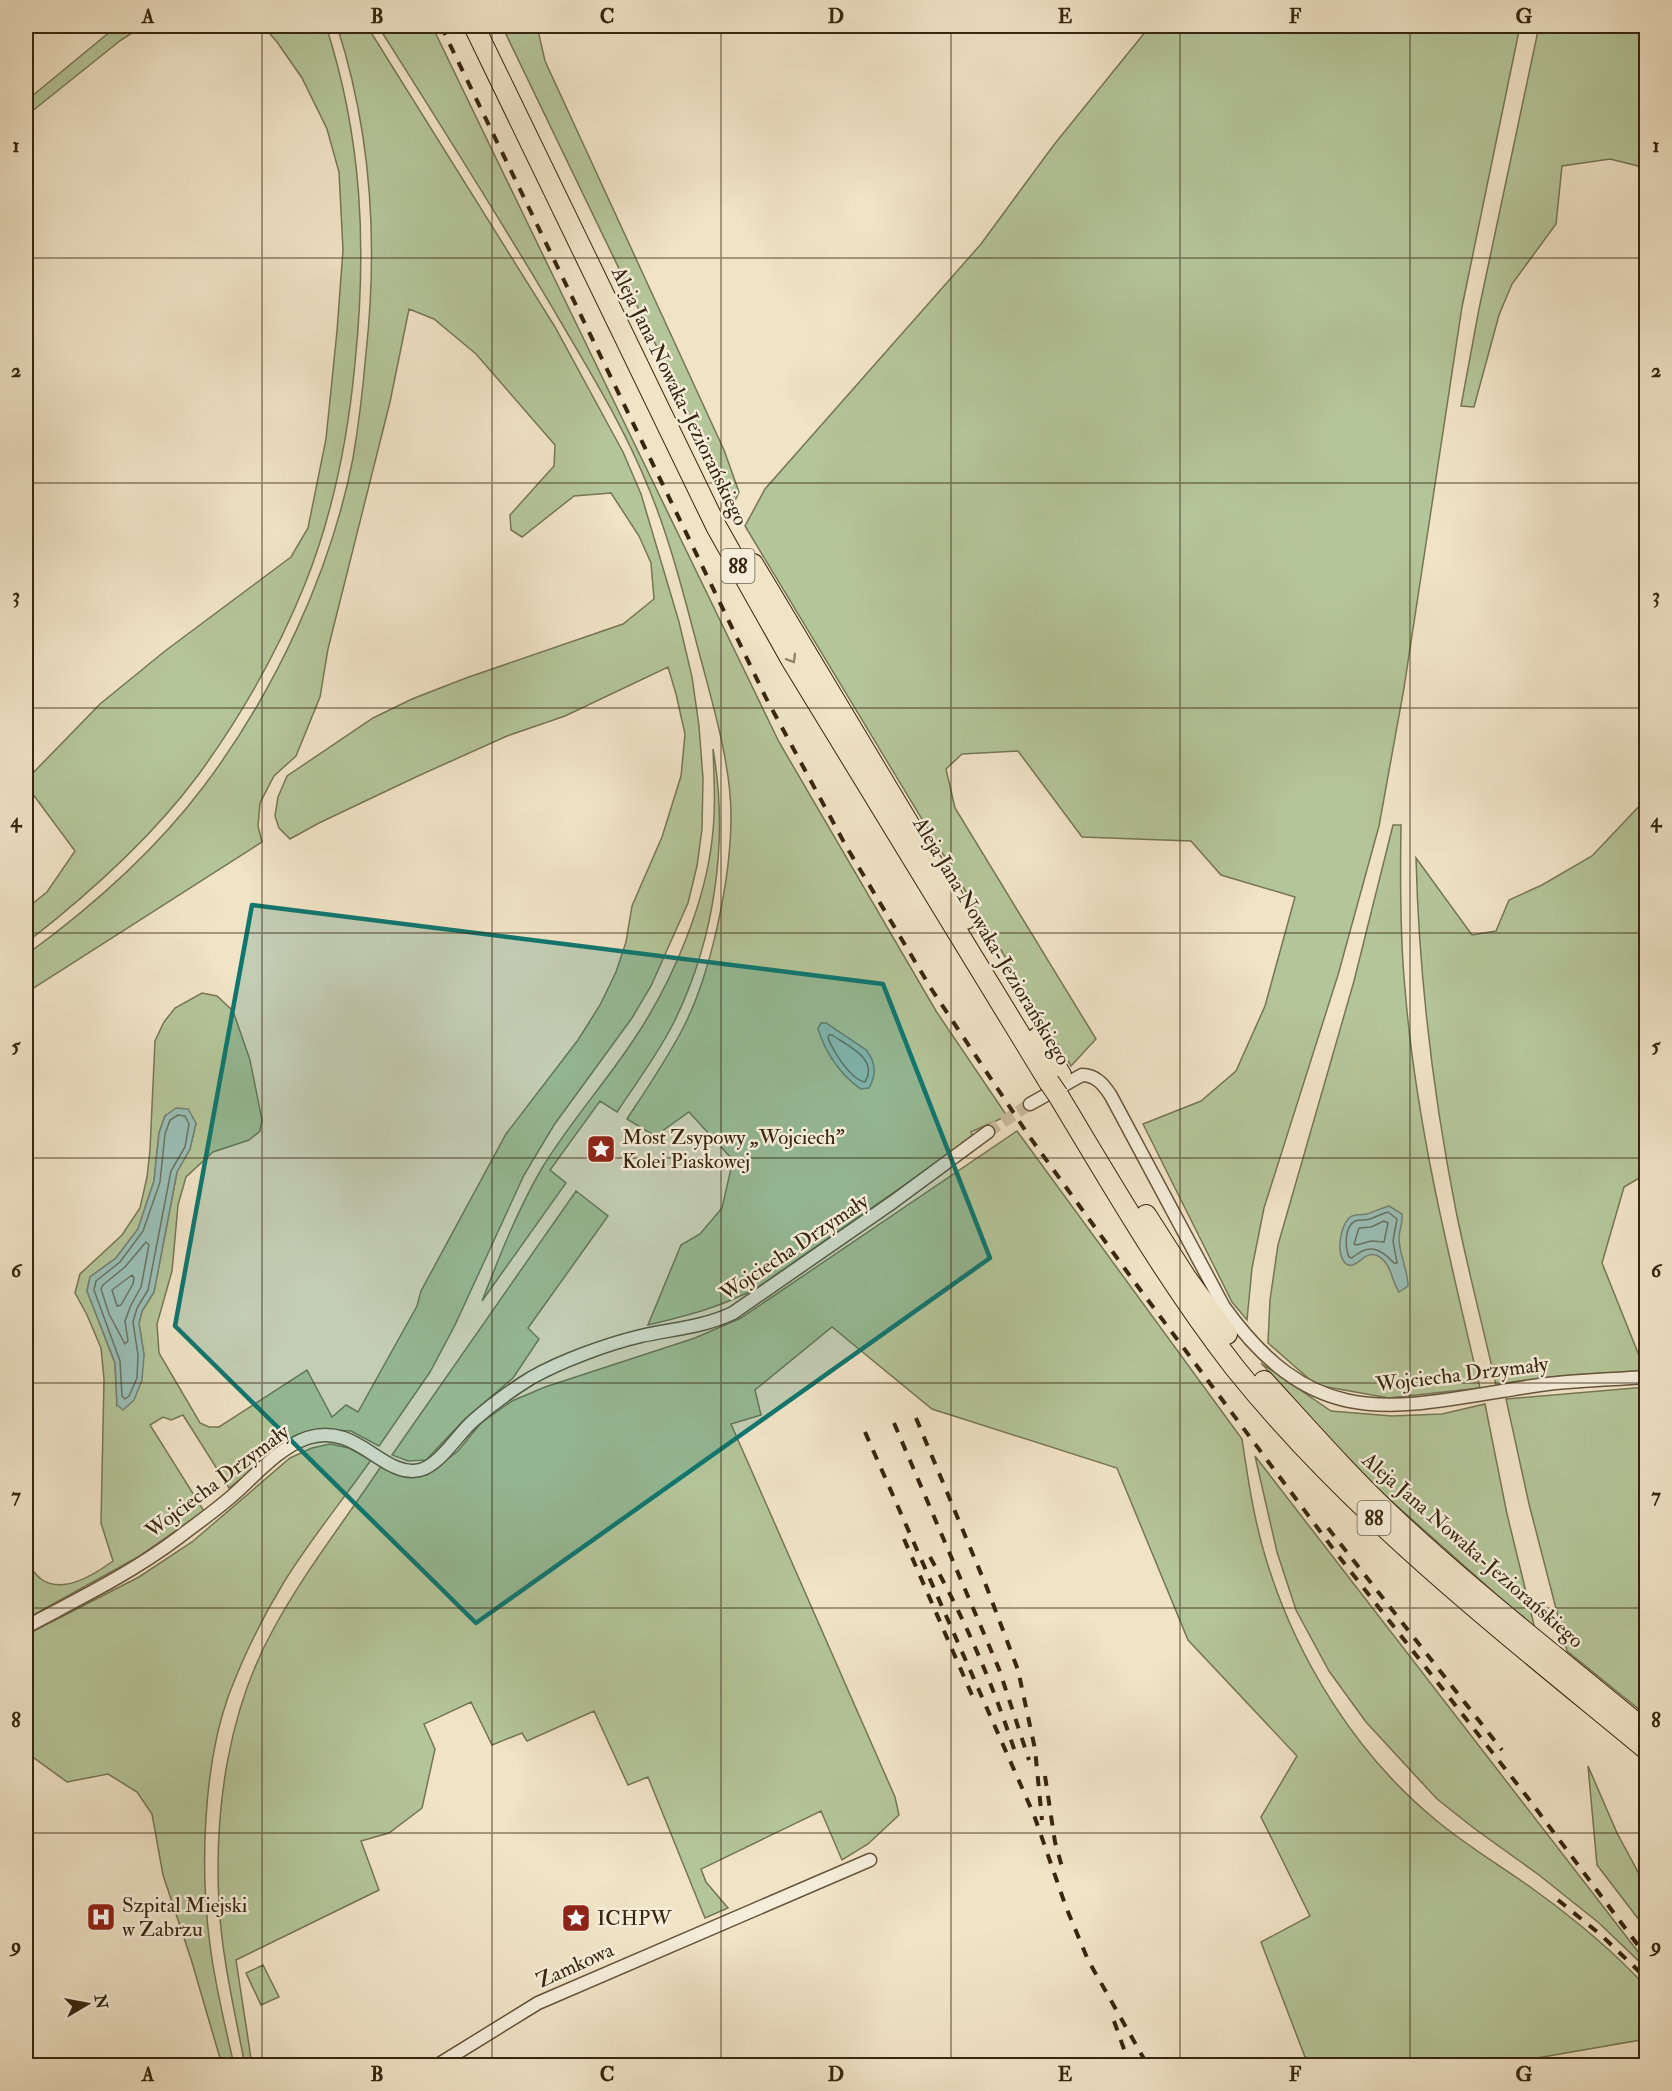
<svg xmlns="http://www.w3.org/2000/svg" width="1672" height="2091" font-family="'IM FELL Double Pica',serif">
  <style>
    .green { fill: #b4c599; stroke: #767654; stroke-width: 1.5; fill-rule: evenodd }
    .water { fill: #9abeb6; stroke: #728173; stroke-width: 1.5 }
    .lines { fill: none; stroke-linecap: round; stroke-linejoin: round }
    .shore { stroke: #687262; stroke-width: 1.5 }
    .street-tunnel { stroke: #cbbda1; stroke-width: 12; stroke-dasharray: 12 6; stroke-linecap: butt }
    .street-casing { stroke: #65553c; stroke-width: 15 }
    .primary-casing { stroke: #37260e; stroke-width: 22 }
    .street { stroke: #f5edda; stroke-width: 12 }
    .primary { stroke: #f0e3c6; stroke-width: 20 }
    .rail { stroke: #37260e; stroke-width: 4; stroke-dasharray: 10 10; stroke-linecap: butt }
    .primary-bridge-casing { stroke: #37260e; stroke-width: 22; stroke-linecap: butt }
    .primary-bridge { stroke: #f0e3c6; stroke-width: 20 }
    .oneway { stroke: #94846a }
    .marked { fill: #0f766e; fill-opacity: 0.2; stroke: #0f766e; stroke-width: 4.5; stroke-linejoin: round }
    .grid { fill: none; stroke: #37260e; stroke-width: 1.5; stroke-opacity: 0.55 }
    .labels { text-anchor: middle; stroke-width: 5; stroke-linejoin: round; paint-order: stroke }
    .shield { fill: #f5edda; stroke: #70624b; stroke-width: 1.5 }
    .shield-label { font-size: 20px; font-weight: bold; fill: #37260e }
    .street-label { font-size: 21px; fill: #37260e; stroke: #f5edda }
    .poi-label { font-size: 21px; fill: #37260e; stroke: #f5edda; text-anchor: start }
    .neatline { fill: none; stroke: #37260e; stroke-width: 2 }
    .grid-label { font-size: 20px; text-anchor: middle; font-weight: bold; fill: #37260e }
  </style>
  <rect width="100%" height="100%" fill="#f0e3c6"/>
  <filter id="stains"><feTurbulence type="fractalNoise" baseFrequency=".00333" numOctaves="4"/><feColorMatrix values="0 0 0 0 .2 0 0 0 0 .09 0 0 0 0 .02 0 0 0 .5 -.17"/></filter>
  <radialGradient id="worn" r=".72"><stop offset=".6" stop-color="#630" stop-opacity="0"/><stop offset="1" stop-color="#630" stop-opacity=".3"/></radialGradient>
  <path class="green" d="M 117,26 L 143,26 L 121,40 L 26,116 L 26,101 Z
    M 263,26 L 326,26 C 362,137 367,247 355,363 C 348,438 333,514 305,584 C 278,651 241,716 199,774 C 151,839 89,894 26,943 L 26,909 L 47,892 L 75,851 L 32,793 L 30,776 L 100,704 L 165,651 L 291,557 L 308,528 L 326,439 L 337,331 L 343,250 L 339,172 L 327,129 L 302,78 L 277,42 Z
    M 337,26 L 367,26 L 555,327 L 623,452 L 641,494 L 679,622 L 692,677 L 699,726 L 703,779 L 702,829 L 697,866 L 688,903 L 651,986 L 632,1018 L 554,1125 L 524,1175 L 455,1325 L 430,1372 L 379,1446 L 351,1431 L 320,1429 L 294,1436 L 229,1488 L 183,1415 L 171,1420 L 163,1417 L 150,1425 L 204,1511 L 138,1557 L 26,1619 L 26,1561 C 30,1566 35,1575 41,1579 C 63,1595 95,1574 113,1561 L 101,1523 L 104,1379 L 101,1348 L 87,1315 L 75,1293 L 80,1274 L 122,1235 L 140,1208 L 147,1177 L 150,1150 L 155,1041 L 164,1022 L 175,1008 L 202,993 L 217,996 L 233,1011 L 250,1060 L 262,1120 L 260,1131 L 249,1140 L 213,1152 L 186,1177 L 178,1205 L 172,1271 L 157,1324 L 159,1353 L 200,1423 L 209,1427 L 219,1427 L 307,1370 L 332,1417 L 346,1405 L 358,1412 L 417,1306 L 421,1291 L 506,1134 L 578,1040 L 600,1005 L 616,972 L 626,942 L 632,906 L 662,837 L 681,776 L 685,734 L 676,694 L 668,667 L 565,716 L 507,736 L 418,776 L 319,823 L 290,839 L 279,828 L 275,816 L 278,797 L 287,776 L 373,718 L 412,699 L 466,678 L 623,624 L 654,599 L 651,563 L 639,536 L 611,493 L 574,496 L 522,537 L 511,530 L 510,515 L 554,466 L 555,445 L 476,354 L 434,319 L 409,309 L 390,402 L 328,649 L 320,697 L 296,756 L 274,776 L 260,803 L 258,826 L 262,842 L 26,993 L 26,955 C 92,907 155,851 204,786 C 274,693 331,572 353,458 C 359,423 363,388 366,353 C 378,243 371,131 337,26 ZM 165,1116 L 196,1123 L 190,1149 L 177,1172 L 154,1292 L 142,1311 L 139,1323 L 144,1355 L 117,1405 L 115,1363 L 87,1291 L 90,1277 L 116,1258 L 138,1229 L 154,1181 L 159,1133 Z
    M 378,26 L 432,26 L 779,742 L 936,1011 L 1007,1116 L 971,1132 L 973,1137 L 757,1288 C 718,1308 690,1315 648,1325 L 681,1245 L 700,1234 L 722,1208 L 733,1160 L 689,1112 L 655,1136 L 627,1119 C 646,1090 665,1062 681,1032 C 711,976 731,879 731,816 C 731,765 713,705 700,656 C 685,600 671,542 649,489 C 626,431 593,377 562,324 C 503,223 440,124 378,26 ZM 821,1023 L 826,1023 L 866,1050 L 832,1059 L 818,1029 Z
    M 502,26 L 537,26 L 545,61 L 724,450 L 739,492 L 733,505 Z
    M 1150,26 L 1520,26 L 1462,307 L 1404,688 L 1379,826 L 1338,975 L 1264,1208 L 1252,1268 L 1247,1320 L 1232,1302 L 1143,1124 L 1201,1101 L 1236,1071 L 1265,1006 L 1295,897 L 1221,875 L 1191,841 L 1082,837 L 1018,751 L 962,754 L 946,769 L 955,808 L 1096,1039 L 1071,1066 L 745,526 L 765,489 L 981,244 L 1053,146 Z
    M 1539,26 L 1646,26 L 1646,189 L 1638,166 L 1610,159 L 1562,166 L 1556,224 L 1512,284 L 1499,315 L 1474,407 L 1461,406 L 1479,309 Z
    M 713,749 C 729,840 715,940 673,1024 C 658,1054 636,1083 617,1112 L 600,1101 L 550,1170 L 566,1183 L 482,1301 C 500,1255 517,1211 542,1168 C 571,1120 610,1078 640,1030 C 674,977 705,903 712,840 C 716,809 714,779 713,749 Z
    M 1646,799 L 1646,1174 L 1624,1187 L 1602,1263 L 1646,1373 C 1597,1372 1545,1376 1496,1385 C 1483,1327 1468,1270 1456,1211 C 1433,1094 1419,977 1416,858 L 1472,935 L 1496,931 L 1509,900 L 1542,885 L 1592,856 Z
    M 1393,825 L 1401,825 C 1400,880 1400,935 1405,989 C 1416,1124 1449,1256 1480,1388 L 1389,1398 L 1316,1385 L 1268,1343 L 1270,1300 L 1278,1245 L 1354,981 Z
    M 1017,1131 L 1242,1439 C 1248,1479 1254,1520 1266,1559 C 1296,1658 1356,1755 1437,1821 C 1467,1846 1501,1866 1533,1889 C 1573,1918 1613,1950 1646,1987 L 1646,2039 L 1496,2065 L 1338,2065 L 1305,2057 L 1261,1942 L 1310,1916 L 1261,1817 L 1297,1756 L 1188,1640 L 1117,1468 L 932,1409 L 832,1327 L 755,1390 L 761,1415 L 731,1424 L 895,1797 L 899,1815 L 868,1844 L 842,1860 L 821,1811 L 701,1869 L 706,1882 L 728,1908 L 705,1918 L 648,1777 L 628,1785 L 594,1711 L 527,1741 L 522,1733 L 492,1745 L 471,1702 L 424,1724 L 435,1749 L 422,1808 L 389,1833 L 361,1841 L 379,1890 L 236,1960 L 252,2065 L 245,2066 C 235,2012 222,1959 219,1904 C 214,1811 228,1710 274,1628 C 305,1571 346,1519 382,1465 L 412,1477 L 427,1475 L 458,1451 L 481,1423 L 512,1401 L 545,1387 L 695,1338 L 741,1318 Z
    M 576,1191 L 608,1216 L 528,1328 L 539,1339 L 513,1378 L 464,1420 L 426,1460 L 408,1461 L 392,1455 Z
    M 1261,1363 L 1331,1411 L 1392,1416 L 1442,1414 L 1485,1404 L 1507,1514 L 1535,1629 L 1370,1482 Z
    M 1646,1387 L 1646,1715 L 1567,1651 L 1529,1504 L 1506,1399 Z
    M 330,1444 L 349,1448 L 371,1460 C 342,1501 310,1540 284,1582 C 262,1618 243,1657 228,1697 C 203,1768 200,1870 210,1945 C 215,1985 225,2026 234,2065 L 222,2065 L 191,1959 L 163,1875 L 152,1814 L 137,1792 L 108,1774 L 67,1782 L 26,1752 L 26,1635 L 139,1577 L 192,1542 L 290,1458 L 312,1448 Z
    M 1255,1456 L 1646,1962 L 1646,1968 L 1599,1923 L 1539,1875 L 1475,1829 L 1437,1799 L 1366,1722 L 1329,1671 L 1296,1610 L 1277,1552 Z
    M 1588,1766 L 1617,1833 L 1646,1887 L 1646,1929 L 1597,1865 Z
    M 263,1965 L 279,1997 L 261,2005 L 246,1973 Z"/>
  <path class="water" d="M 821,1023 L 826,1023 L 866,1050 C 876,1062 877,1074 869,1088 L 861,1089 C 841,1076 825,1052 818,1029 Z
    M 176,1108 L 188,1109 L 196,1123 L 190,1149 L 177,1172 L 154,1292 L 142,1311 L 139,1323 L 144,1355 L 142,1380 L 134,1400 L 123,1410 L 117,1405 L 115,1363 L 87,1291 L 90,1277 L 116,1258 L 138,1229 L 154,1181 L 159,1133 L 165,1116 Z
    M 1389,1206 L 1402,1214 C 1403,1223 1399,1230 1399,1238 C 1399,1254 1408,1270 1408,1286 L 1399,1292 C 1391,1280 1392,1264 1378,1256 C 1365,1248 1355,1273 1345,1263 C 1336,1253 1340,1228 1349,1218 C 1354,1213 1360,1216 1367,1214 C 1374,1212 1381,1208 1389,1206 Z"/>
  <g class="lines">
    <path class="shore" d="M 829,1035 L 832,1035 C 848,1046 879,1059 865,1082 C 851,1080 833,1051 828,1038 Z
      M 178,1115 L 185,1116 L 189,1124 L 185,1147 L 171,1171 L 148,1290 L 137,1308 L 133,1322 L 138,1355 L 137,1378 L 129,1396 L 125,1399 L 122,1396 L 120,1361 L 94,1290 L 96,1281 L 120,1262 L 143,1231 L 160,1182 L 165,1134 L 170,1120 Z
      M 1388,1212 L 1397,1219 L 1393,1241 L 1397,1263 L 1394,1263 C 1380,1248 1369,1243 1352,1258 L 1349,1257 C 1345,1248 1344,1227 1355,1221 C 1360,1219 1365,1221 1370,1219 C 1376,1217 1381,1214 1388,1212 Z
      M 1384,1221 L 1388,1223 L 1384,1242 L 1371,1241 L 1357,1245 L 1354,1244 L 1359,1228 L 1371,1227 Z
      M 146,1242 L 149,1245 L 141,1287 L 131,1305 L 125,1321 L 128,1341 L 125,1344 L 109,1314 L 101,1289 L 103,1285 L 125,1267 Z
      M 132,1275 L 134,1278 L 133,1284 L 121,1305 L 117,1306 L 112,1290 Z"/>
    <path class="street-tunnel" d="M 988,1132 L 1030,1104"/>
    <g class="street-casing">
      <path id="street" d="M 1030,1104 L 1082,1075 C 1096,1075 1104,1085 1111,1096 L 1224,1307 C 1318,1437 1396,1407 1533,1386 C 1571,1380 1608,1380 1646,1377
        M 26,1627 C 78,1599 130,1574 178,1538 C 196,1524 215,1511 232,1496 C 254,1477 278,1448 307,1438 C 357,1421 383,1479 420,1470 C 440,1465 457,1435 473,1421 C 491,1405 510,1391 531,1378 C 561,1361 607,1344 641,1336 C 672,1329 704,1327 733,1313 L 893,1202 L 988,1132
        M 436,2066 L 538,2003 L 870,1860"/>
    </g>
    <g class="primary-casing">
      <path id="primary" d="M 474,26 L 716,526 L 792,661 L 1049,1082
        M 753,564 L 966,919
        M 1038,1037 L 1061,1075
        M 1058,1095 C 1114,1188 1168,1282 1235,1368 C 1353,1515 1502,1630 1646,1749
        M 1146,1215 L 1185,1276 L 1227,1334
        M 1264,1381 C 1307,1428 1349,1476 1396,1520 C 1475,1594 1562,1661 1646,1731"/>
    </g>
    <use href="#street" class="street"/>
    <use href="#primary" class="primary"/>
    <path class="rail" d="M 441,26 L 766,698 L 846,846 L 932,990 L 1029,1136 L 1133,1280 L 1337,1554 L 1528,1798 L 1646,1956
      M 916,1418 L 987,1588 L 1018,1670 L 1035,1749 L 1042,1820
      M 894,1423 L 999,1669 L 1029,1760
      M 865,1432 L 1034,1815 L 1066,1907 L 1088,1960 L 1148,2066
      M 1328,1528 L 1502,1750
      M 904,1539 L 975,1702
      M 930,1557 C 965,1619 994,1687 1016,1755
      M 1045,1776 L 1055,1842 L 1062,1867
      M 1558,1900 L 1601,1935 L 1646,1978
      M 1114,2021 L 1130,2066"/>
    <g class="primary-bridge-casing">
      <path id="primary-bridge" d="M 1049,1082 L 1058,1095"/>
    </g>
    <use href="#primary-bridge" class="primary-bridge"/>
  </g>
  <defs><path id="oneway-chevron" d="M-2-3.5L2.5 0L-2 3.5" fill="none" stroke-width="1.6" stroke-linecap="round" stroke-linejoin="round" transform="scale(1.5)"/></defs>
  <use class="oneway" href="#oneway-chevron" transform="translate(792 659) rotate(59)"/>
  <path class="marked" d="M 252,905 L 883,984 L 990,1258 L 476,1623 L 175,1326 Z"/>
  <path class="grid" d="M 262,26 L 262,2066M 492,26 L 492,2066M 721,26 L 721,2066M 951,26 L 951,2066M 1180,26 L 1180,2066M 1410,26 L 1410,2066M 26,258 L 1646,258M 26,483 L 1646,483M 26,708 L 1646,708M 26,933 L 1646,933M 26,1158 L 1646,1158M 26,1383 L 1646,1383M 26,1608 L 1646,1608M 26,1833 L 1646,1833"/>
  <defs>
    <g id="sight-square" transform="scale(1.5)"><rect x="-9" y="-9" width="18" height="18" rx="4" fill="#8f2418" stroke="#f5edda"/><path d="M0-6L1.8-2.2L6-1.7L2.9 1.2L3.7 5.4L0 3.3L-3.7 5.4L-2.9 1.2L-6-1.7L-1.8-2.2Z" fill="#fff"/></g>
    <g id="hospital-square" transform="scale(1.5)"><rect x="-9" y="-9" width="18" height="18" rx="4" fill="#8f2418" stroke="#f5edda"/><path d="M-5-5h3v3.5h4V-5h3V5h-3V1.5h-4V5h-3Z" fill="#fff"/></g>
  </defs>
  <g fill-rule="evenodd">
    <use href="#sight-square" x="601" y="1149"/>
    <use href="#hospital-square" x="101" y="1917"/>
    <use href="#sight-square" x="576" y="1918"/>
  </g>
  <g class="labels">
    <g class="shield">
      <rect x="721.5" y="549" width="33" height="34" rx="4.5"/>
      <rect x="1357.5" y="1501" width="33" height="34" rx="4.5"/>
    </g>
    <g class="shield-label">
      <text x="738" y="573">88</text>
      <text x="1374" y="1525">88</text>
    </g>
    <g class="street-label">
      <text transform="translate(680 396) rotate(64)" y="7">Aleja Jana Nowaka-Jeziorańskiego</text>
      <text transform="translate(992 941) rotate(59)" y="7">Aleja Jana Nowaka-Jeziorańskiego</text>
      <text transform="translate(794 1247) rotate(-34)" y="7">Wojciecha Drzymały</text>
      <text transform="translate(1462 1374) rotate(-7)" y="7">Wojciecha Drzymały</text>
      <text transform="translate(217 1481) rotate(-37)" y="7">Wojciecha Drzymały</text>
      <text transform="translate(1473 1550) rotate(41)" y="7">Aleja Jana Nowaka-Jeziorańskiego</text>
      <text transform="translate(575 1965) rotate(-24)" y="7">Zamkowa</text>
    </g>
    <g class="poi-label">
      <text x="622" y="1144">Most Zsypowy „Wojciech”<tspan x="622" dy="24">Kolei Piaskowej</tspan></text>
      <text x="122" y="1912">Szpital Miejski<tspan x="122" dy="24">w Zabrzu</tspan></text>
      <text x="597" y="1925">ICHPW</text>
    </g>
  </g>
  <rect width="1672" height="2091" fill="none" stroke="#f0e3c6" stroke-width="66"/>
  <g transform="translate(87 2004) rotate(80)" stroke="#f5edda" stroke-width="4.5" paint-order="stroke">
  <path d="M0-4.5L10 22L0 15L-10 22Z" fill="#37260e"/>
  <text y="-9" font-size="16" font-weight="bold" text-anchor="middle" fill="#37260e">N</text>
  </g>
  <rect x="33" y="33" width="1606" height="2025" class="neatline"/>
  <g class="grid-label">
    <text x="148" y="23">A</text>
    <text x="377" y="23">B</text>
    <text x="607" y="23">C</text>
    <text x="836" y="23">D</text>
    <text x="1065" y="23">E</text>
    <text x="1295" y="23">F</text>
    <text x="1524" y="23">G</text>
    <text x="16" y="152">1</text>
    <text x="1656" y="152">1</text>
    <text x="16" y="377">2</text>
    <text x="1656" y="377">2</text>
    <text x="16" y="602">3</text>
    <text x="1656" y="602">3</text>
    <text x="16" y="827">4</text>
    <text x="1656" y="827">4</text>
    <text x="16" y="1052">5</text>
    <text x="1656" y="1052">5</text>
    <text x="16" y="1277">6</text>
    <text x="1656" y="1277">6</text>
    <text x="16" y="1502">7</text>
    <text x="1656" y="1502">7</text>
    <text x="16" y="1727">8</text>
    <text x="1656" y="1727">8</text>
    <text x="16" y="1952">9</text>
    <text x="1656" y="1952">9</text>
    <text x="148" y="2081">A</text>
    <text x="377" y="2081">B</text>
    <text x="607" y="2081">C</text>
    <text x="836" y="2081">D</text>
    <text x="1065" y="2081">E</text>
    <text x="1295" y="2081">F</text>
    <text x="1524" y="2081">G</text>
  </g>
  <rect width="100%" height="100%" filter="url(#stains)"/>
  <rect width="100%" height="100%" fill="url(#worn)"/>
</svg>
